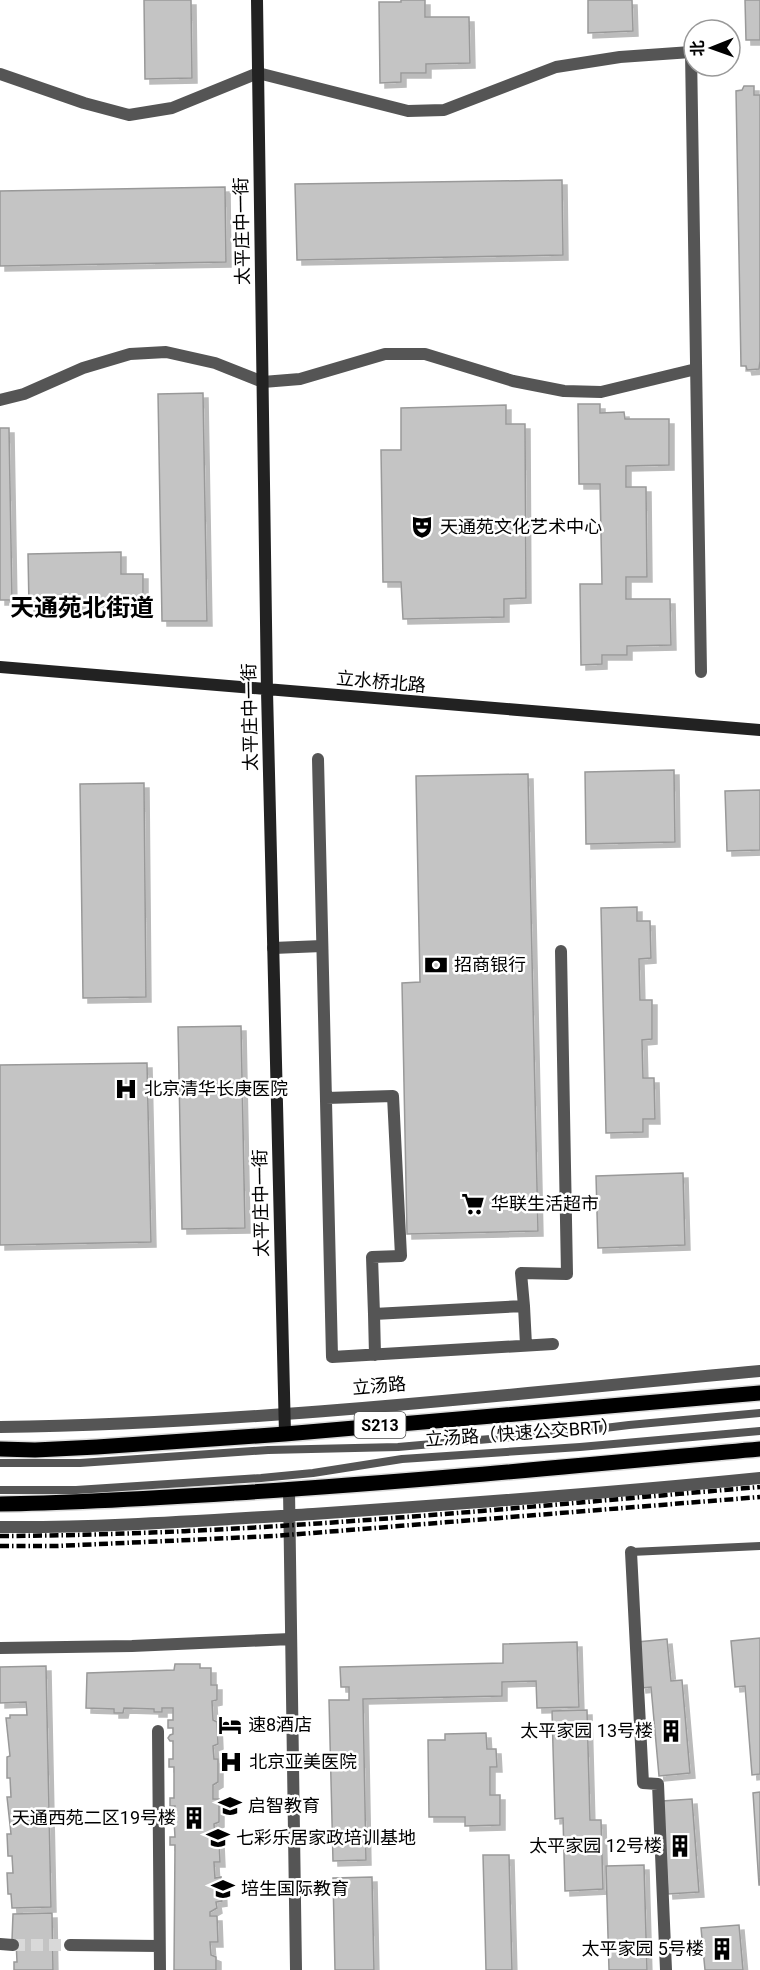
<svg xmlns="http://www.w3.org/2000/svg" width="760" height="1970" font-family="Roboto,'Noto Sans SC',sans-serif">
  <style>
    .building { fill: #c4c4c4; stroke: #999; stroke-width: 1.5; filter: url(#shadow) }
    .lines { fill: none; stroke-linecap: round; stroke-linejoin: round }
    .street-tunnel { stroke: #d9d9d9; stroke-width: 12; stroke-dasharray: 12 6; stroke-linecap: butt }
    .primary-casing { stroke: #dbdbdb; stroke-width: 18 }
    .lane { stroke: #555; stroke-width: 8 }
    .street { stroke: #555; stroke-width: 12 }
    .secondary { stroke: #222; stroke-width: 12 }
    .primary { stroke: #000; stroke-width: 15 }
    .rail { stroke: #000; stroke-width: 4.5; stroke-dasharray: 9 3 1.5 3; stroke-linecap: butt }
    .labels { text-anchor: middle; stroke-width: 5; stroke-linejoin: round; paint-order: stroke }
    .shield { fill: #fff; stroke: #4c4c4c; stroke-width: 1.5 }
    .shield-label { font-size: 16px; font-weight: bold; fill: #000 }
    .street-label { font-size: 18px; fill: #000; stroke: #fff }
    .poi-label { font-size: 18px; fill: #000; stroke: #fff; text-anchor: start }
    .district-label { font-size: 24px; font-weight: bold; fill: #000; stroke: #fff }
  </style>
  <defs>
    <filter id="shadow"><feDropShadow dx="5" dy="5" stdDeviation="0" flood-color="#0004"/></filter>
  </defs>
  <rect width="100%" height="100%" fill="#fff"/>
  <path class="building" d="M 144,0 L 191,0 L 192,78 L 145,79 Z
    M 401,0 L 425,0 L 425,17 L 469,17 L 470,63 L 426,64 L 426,73 L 401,73 L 401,82 L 380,83 L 379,2 L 401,2 Z
    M 588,0 L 632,0 L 633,31 L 588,33 Z
    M 745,0 L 760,0 L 760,40 L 746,40 Z
    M 744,86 L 754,86 L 754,95 L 760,95 L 760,361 L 759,369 L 747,370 L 746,366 L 741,366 L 736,91 L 742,90 Z
    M 562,180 L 563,255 L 297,260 L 295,184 Z
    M 225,187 L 226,262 L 0,266 L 0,191 Z
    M 203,393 L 207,621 L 162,621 L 158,394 Z
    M 578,404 L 600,404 L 600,413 L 624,412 L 625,419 L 669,419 L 669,465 L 626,466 L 626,487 L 646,487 L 647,577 L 626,577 L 626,599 L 670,599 L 671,645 L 627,646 L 627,655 L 602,655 L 602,664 L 581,665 L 580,584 L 602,584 L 600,484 L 579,484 Z
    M 506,405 L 506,424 L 525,424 L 526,598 L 504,599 L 504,617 L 403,619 L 401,582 L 383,582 L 381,450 L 401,450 L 401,408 Z
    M 0,428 L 9,428 L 12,600 L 0,600 Z
    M 121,552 L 121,574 L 143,574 L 143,604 L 29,606 L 28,554 Z
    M 674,770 L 675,842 L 586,844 L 585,772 Z
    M 528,774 L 538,1231 L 407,1234 L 402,983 L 420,982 L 416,776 Z
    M 144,783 L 146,997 L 83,998 L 80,784 Z
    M 760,790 L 760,850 L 727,851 L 725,791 Z
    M 637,907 L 637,921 L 650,921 L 651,958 L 639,959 L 640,1000 L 652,1000 L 652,1039 L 642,1040 L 643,1078 L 654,1078 L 655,1119 L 643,1119 L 643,1132 L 606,1133 L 601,908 Z
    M 241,1026 L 245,1228 L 182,1229 L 178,1027 Z
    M 147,1063 L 151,1242 L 0,1245 L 0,1065 Z
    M 683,1173 L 685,1245 L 598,1248 L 596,1176 Z
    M 760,1638 L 760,1774 L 752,1775 L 745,1686 L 735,1687 L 731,1641 Z
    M 667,1639 L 671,1681 L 682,1680 L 690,1773 L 659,1776 L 651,1687 L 641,1688 L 637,1642 Z
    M 577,1642 L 579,1707 L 537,1708 L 536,1681 L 502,1682 L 502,1696 L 363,1699 L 366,1860 L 333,1861 L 329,1700 L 349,1700 L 349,1687 L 341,1687 L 340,1667 L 503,1663 L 503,1644 Z
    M 175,1664 L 200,1664 L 200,1668 L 211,1668 L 211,1685 L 217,1685 L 217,1700 L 212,1701 L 213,1720 L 217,1722 L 218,1744 L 213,1746 L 214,1759 L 218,1759 L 218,1782 L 213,1785 L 213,1799 L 219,1799 L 219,1822 L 214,1824 L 215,1838 L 219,1840 L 220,1862 L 214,1862 L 215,1878 L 221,1877 L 222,1901 L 216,1902 L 217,1908 L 210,1912 L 210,1916 L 217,1916 L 218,1942 L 210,1942 L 211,1955 L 216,1957 L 216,1970 L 174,1970 L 175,1845 L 170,1845 L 170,1837 L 175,1837 L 174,1820 L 170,1819 L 169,1816 L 171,1813 L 174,1813 L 175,1806 L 170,1806 L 170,1798 L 174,1798 L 174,1767 L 169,1767 L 169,1759 L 173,1759 L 173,1741 L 170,1741 L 168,1738 L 170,1735 L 173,1734 L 173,1728 L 168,1728 L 168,1720 L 173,1720 L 173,1708 L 162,1708 L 162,1712 L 154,1712 L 154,1709 L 124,1708 L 123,1713 L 114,1713 L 114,1709 L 86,1708 L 87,1673 L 174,1670 Z
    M 46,1666 L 51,1907 L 12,1908 L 11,1894 L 8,1894 L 7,1873 L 13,1873 L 12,1856 L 8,1856 L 7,1834 L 11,1834 L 7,1797 L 11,1797 L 10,1778 L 7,1778 L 7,1757 L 10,1756 L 6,1718 L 10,1718 L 10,1715 L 27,1715 L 26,1702 L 0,1703 L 0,1667 Z
    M 587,1710 L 590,1820 L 601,1820 L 603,1889 L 565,1891 L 563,1818 L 555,1819 L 552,1711 Z
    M 486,1733 L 487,1749 L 496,1749 L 497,1767 L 490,1767 L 490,1795 L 500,1795 L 500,1825 L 465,1826 L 465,1817 L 429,1817 L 428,1740 L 445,1740 L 445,1734 Z
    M 760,1792 L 760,1885 L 759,1885 L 753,1793 Z
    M 692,1799 L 699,1892 L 668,1894 L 662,1801 Z
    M 483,1855 L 509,1855 L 512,1970 L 486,1970 Z
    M 644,1865 L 647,1970 L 609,1970 L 606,1866 Z
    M 372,1877 L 374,1970 L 335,1970 L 333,1878 Z
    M 52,1913 L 53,1970 L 14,1970 L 14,1962 L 17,1962 L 16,1940 L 12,1940 L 13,1914 Z
    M 739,1925 L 743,1970 L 705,1970 L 701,1928 Z"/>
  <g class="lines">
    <path class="street-tunnel" d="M 13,1945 L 70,1945"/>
    <g class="primary-casing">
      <path id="primary" d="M 0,1449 L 35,1450 L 97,1447 L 285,1434 L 760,1393
        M 0,1504 C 79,1503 157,1498 236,1493 C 411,1482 585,1465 760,1449"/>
    </g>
    <path class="lane" d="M 0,1463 L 80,1463 L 268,1450 L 398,1447 L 580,1431 L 629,1425 L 760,1413
      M 0,1490 L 76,1490 L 261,1478 L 313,1473 L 402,1459 L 580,1447 L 760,1431
      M 631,1552 L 760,1546"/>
    <path class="street" d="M 0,74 L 84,103 L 129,115 L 172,108 L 258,73 L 408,111 L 444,110 L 556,67 L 620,57 L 691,52 L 701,672
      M 0,400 L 24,394 L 83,368 L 130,354 L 166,352 L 215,363 L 263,382 L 300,379 L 385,354 L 425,354 L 513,381 L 564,391 L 601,392 L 696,369
      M 318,759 L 332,1357 L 553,1344
      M 273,948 L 322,946
      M 326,1098 L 393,1096 L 401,1256 L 372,1257 L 374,1314 L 524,1306 L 526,1345
      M 524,1306 L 521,1273 L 567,1274 L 561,951
      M 374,1314 L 375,1355
      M 0,1427 C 254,1424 507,1394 760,1371
      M 289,1490 L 296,1970
      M 0,1527 C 104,1528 208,1520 313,1514 C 462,1504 611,1493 760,1478
      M 631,1552 L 643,1783 L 658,1784 L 666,1970
      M 0,1648 L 132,1646 L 291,1639
      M 158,1731 L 160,1970
      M 0,1944 L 13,1945
      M 70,1945 L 159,1946"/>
    <path class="secondary" d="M 257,0 L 267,691 L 285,1434
      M 0,667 L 760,730"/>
    <use href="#primary" class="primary"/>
    <path class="rail" d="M 0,1536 C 254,1535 507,1508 760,1487
      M 0,1546 L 57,1546 L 275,1536 L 760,1497"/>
  </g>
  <defs>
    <g id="theatre-bare" transform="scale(1.8)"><path d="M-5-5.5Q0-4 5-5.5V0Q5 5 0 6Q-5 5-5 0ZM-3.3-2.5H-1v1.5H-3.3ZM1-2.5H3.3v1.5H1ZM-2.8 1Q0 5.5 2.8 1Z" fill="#000" stroke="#fff" stroke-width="2.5" paint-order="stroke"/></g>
    <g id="bank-bare" transform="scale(1.8)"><path d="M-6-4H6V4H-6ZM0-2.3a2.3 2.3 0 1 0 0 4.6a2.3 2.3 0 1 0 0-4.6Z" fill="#000" stroke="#fff" stroke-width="2.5" paint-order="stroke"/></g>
    <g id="hospital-bare" transform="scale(1.8)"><path d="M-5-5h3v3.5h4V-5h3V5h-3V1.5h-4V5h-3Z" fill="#000" stroke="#fff" stroke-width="2.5" paint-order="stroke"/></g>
    <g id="supermarket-bare" transform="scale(1.8)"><path d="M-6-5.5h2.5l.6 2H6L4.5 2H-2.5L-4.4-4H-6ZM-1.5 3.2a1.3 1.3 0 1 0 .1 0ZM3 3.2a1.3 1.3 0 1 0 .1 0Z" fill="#000" stroke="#fff" stroke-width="2.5" paint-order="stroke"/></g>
    <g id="hotel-bare" transform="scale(1.8)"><path d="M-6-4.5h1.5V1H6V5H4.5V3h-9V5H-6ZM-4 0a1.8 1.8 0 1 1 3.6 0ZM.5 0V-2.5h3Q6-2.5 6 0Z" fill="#000" stroke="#fff" stroke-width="2.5" paint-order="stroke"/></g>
    <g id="building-bare" transform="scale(1.8)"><path d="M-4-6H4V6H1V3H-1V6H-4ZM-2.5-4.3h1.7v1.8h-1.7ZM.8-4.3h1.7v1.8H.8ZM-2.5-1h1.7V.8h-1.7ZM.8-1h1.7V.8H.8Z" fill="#000" stroke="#fff" stroke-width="2.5" paint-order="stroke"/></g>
    <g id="school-bare" transform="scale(1.8)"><path d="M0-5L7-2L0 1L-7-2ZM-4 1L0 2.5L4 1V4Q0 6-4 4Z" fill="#000" stroke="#fff" stroke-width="2.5" paint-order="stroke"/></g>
  </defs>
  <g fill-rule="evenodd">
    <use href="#theatre-bare" x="422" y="527"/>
    <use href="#bank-bare" x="436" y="965"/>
    <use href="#hospital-bare" x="126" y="1089"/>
    <use href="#supermarket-bare" x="473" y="1204"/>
    <use href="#hotel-bare" x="230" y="1725"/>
    <use href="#building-bare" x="671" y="1731"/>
    <use href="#hospital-bare" x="231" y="1762"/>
    <use href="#school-bare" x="230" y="1806"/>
    <use href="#building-bare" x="194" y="1818"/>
    <use href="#school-bare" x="218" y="1838"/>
    <use href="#building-bare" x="680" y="1846"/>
    <use href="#school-bare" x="223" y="1889"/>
    <use href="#building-bare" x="722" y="1949"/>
  </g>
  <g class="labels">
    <rect class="shield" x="354.5" y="1412" width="51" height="26" rx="4.5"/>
    <g class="shield-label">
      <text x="380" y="1431">S213</text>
    </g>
    <g class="street-label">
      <text transform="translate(242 231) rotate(-91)" y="6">太平庄中一街</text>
      <text transform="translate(381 682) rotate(5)" y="6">立水桥北路</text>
      <text transform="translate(250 717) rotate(-91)" y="6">太平庄中一街</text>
      <text transform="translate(261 1203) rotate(-91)" y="6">太平庄中一街</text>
      <text transform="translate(379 1386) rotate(-5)" y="6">立汤路</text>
      <text transform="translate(522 1433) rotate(-4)" y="6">立汤路（快速公交BRT）</text>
    </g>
    <g class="poi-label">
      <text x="440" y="533">天通苑文化艺术中心</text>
      <text x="454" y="971">招商银行</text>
      <text x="144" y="1095">北京清华长庚医院</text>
      <text x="491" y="1210">华联生活超市</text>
      <text x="248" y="1731">速8酒店</text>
      <text x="653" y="1737" text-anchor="end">太平家园 13号楼</text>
      <text x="249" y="1768">北京亚美医院</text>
      <text x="248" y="1812">启智教育</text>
      <text x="176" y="1824" text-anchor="end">天通西苑二区19号楼</text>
      <text x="236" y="1844">七彩乐居家政培训基地</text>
      <text x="662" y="1852" text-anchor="end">太平家园 12号楼</text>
      <text x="241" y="1895">培生国际教育</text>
      <text x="704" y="1955" text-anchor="end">太平家园 5号楼</text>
    </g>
    <g class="district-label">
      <text x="82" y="616">天通苑北街道</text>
    </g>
  </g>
  <g transform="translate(712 48) rotate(269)"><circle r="28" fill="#ffffff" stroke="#999999" stroke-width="1.5"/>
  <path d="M0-4.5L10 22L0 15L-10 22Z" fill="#000000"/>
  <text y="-9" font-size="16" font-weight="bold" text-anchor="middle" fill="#000000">北</text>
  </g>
</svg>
